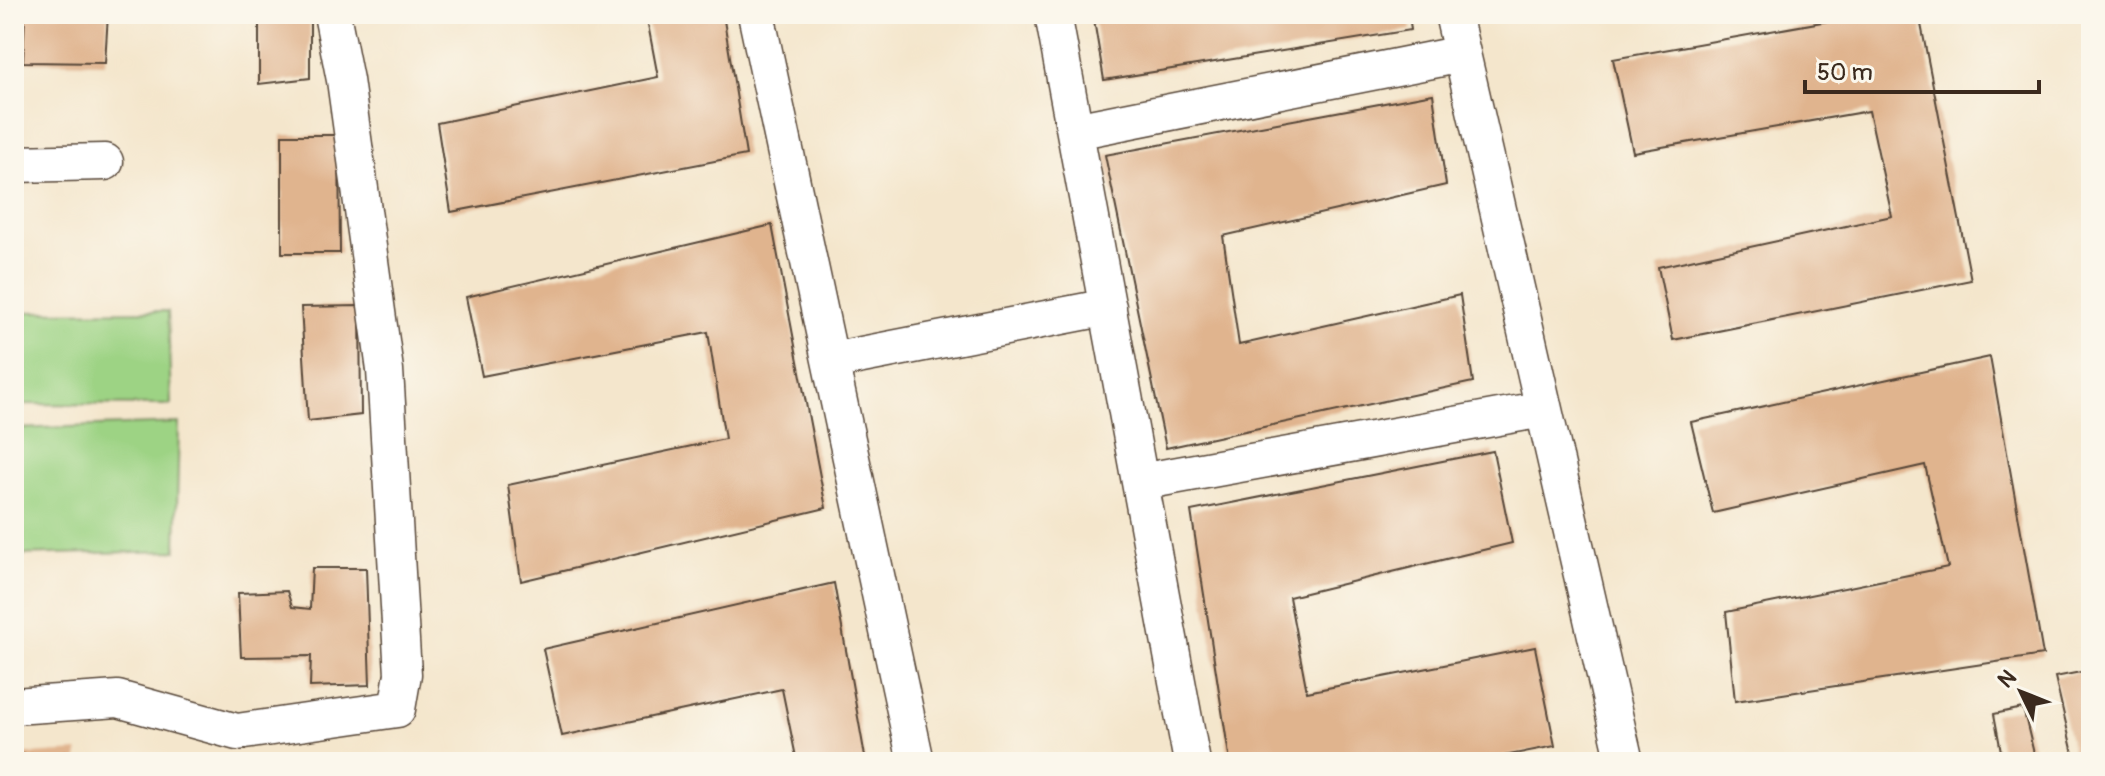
<svg xmlns="http://www.w3.org/2000/svg" width="2105" height="776" font-family="Pangolin,sans-serif">
  <style>
    .green { fill: #9dd384; stroke: #6c7e51; stroke-width: 2 }
    .building { fill: #e0b48e }
    .lines { fill: none; stroke-linecap: round; stroke-linejoin: round }
    .minor-casing { stroke: #574638; stroke-width: 39 }
    .minor { stroke: #fff; stroke-width: 36 }
  </style>
  <rect width="100%" height="100%" fill="#fbf7ec"/>
  <filter id="ink" filterUnits="userSpaceOnUse"><feTurbulence type="fractalNoise" baseFrequency=".0125" numOctaves="2"/><feDisplacementMap in="SourceGraphic" scale="16" xChannelSelector="R" yChannelSelector="G"/><feConvolveMatrix kernelMatrix="1 2 1 2 8 2 1 2 1" color-interpolation-filters="sRGB"/></filter>
  <filter id="wash" filterUnits="userSpaceOnUse"><feTurbulence type="fractalNoise" baseFrequency=".006" numOctaves="4" result="noise"/><feDisplacementMap in="SourceGraphic" scale="32" xChannelSelector="R" yChannelSelector="G"/><feGaussianBlur stdDeviation="1.8" result="paint"/><feColorMatrix in="noise" values="0 0 0 0 0 0 0 0 0 0 0 0 0 0 0 0 0 1.4 0 .05"/><feComposite in="paint" operator="in"/></filter>
  <g filter="url(#wash)">
    <rect width="100%" height="100%" fill="#f4e6cc"/>
    <path class="green" d="M 168,311 L 171,405 L 14,404 L 14,312 Z
      M 179,423 L 176,551 L 14,555 L 14,429 Z"/>
    <g id="blocks">
      <path class="building" d="M 25,14 L 108,14 L 105,63 L 23,62 Z
        M 259,14 L 310,14 L 310,78 L 259,84 Z
        M 646,14 L 723,14 L 746,155 L 451,212 L 437,123 L 658,77 Z
        M 1093,14 L 1409,14 L 1411,30 L 1104,80 Z
        M 1867,14 L 1919,14 L 1971,280 L 1673,340 L 1658,267 L 1892,216 L 1869,111 L 1633,152 L 1613,59 Z
        M 1433,94 L 1446,185 L 1223,236 L 1239,345 L 1460,295 L 1473,382 L 1166,448 L 1105,155 Z
        M 282,135 L 339,135 L 340,253 L 282,253 Z
        M 772,225 L 826,508 L 521,581 L 508,485 L 725,439 L 708,332 L 482,376 L 466,297 Z
        M 360,306 L 361,415 L 308,421 L 301,307 Z
        M 1990,357 L 2043,655 L 1735,701 L 1726,612 L 1948,567 L 1925,465 L 1713,513 L 1691,422 Z
        M 1493,451 L 1512,543 L 1289,597 L 1307,692 L 1535,647 L 1555,746 L 1473,762 L 1230,762 L 1191,511 Z
        M 312,568 L 366,568 L 370,685 L 310,687 L 311,656 L 241,657 L 238,593 L 287,591 L 292,607 L 310,609 Z
        M 834,583 L 866,762 L 797,762 L 782,689 L 562,736 L 543,649 Z
        M 2091,670 L 2091,762 L 2075,762 L 2055,677 Z
        M 2023,708 L 2036,762 L 2003,762 L 1994,714 Z
        M 78,751 L 77,762 L 14,762 L 14,755 Z"/>
    </g>
  </g>
  <g filter="url(#ink)">
    <use href="#blocks" fill-opacity="0" stroke="#574638" stroke-width="2"/>
    <g class="lines">
      <g class="minor-casing">
        <path id="minor" d="M 756,14 L 916,762
          M 1053,14 L 1192,762
          M 1453,14 L 1625,762
          M 1075,131 L 1462,54
          M 14,164 L 105,162
          M 831,361 L 1108,307
          M 1140,482 L 1543,409
          M 14,706 L 118,699 L 237,732 L 397,709 L 403,674 L 385,370 L 345,80 L 332,14"/>
      </g>
      <use href="#minor" class="minor"/>
    </g>
  </g>
  <rect width="2105" height="776" fill="none" stroke="#fbf7ec" stroke-width="48"/>
  <g transform="translate(2021 692) rotate(313)" stroke="#fbf7ec" stroke-width="6" paint-order="stroke">
  <path d="M0-6L14 30L0 20L-14 30Z" fill="#3b2a1e"/>
  <text y="-12" font-size="22" font-weight="bold" text-anchor="middle" fill="#3b2a1e">N</text>
  </g>
  <path d="M1805 80v12h234v-12" fill="none" stroke="#3b2a1e" stroke-width="4"/>
  <text x="1817" y="80" font-size="24" fill="#3b2a1e" stroke="#fbf7ec" stroke-width="6" paint-order="stroke">50 m</text>
</svg>
